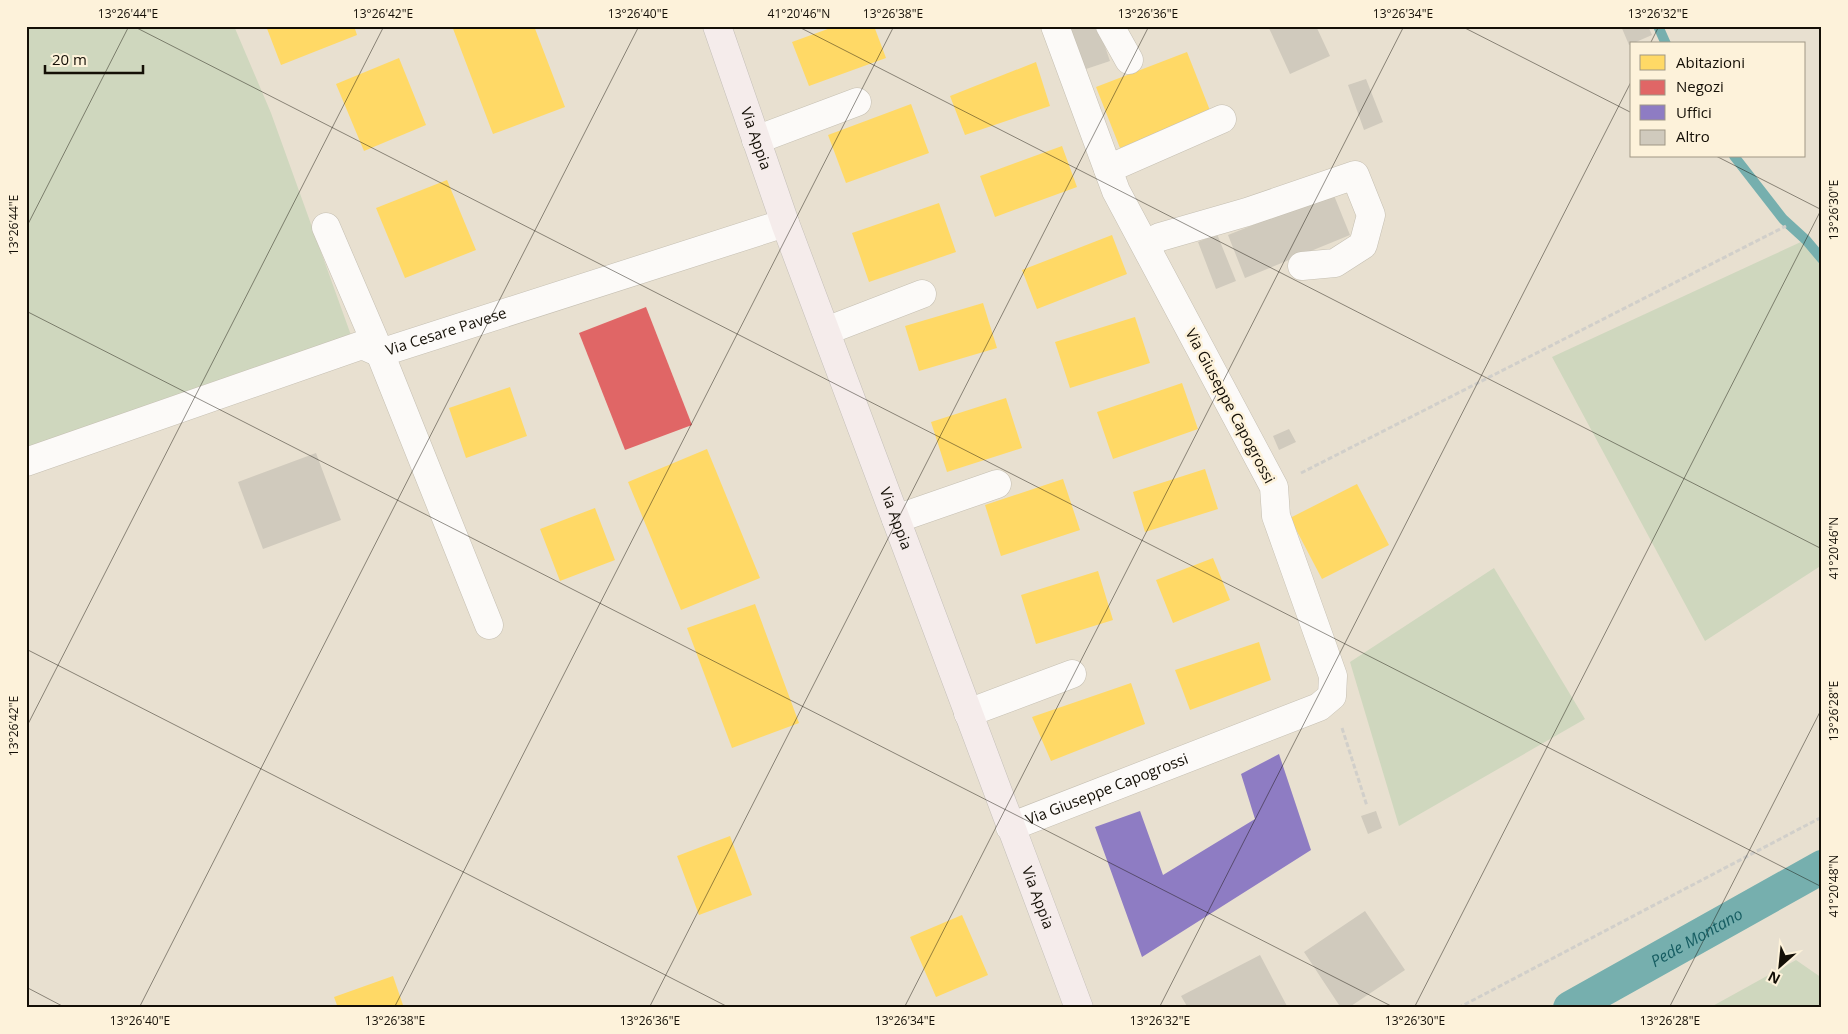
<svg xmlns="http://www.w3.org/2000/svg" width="1848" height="1034" font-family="'Open Sans',sans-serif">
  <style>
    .green { fill: #cfd7be }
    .homes { fill: #ffd966 }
    .shops { fill: #e06666 }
    .offices { fill: #8e7cc3 }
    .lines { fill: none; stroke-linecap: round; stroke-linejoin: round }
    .stream { stroke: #76afae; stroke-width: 10 }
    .canal { stroke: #76afae; stroke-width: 34 }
    .building { fill: #d0cabd }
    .minor-casing { stroke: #c5bfb2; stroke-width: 29 }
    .major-casing { stroke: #c4bfb8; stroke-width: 29 }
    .path { stroke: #d1cfca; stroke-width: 3; stroke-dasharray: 5 2.5; stroke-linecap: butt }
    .minor { stroke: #fcfaf8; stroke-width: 28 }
    .major { stroke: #f5eceb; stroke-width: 28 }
    .ticks { fill: none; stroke: #140f06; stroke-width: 1; stroke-opacity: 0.45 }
    .labels { text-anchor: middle; stroke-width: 5; stroke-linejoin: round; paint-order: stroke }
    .street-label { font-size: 15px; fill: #140f06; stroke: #fdf2da }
    .water-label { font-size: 16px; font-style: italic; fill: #165d62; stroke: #fdf2da }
    .neatline { fill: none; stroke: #140f06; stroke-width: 2 }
    .ticks-label { font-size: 12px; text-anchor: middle; fill: #140f06 }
  </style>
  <rect width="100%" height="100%" fill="#e8e0d0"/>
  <path class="green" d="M 26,26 L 234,26 L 271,113 L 352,338 L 26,457 Z
    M 1803,241 L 1822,263 L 1822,565 L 1705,641 L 1552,357 Z
    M 1494,568 L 1585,719 L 1399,826 L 1350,662 Z
    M 1796,960 L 1822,978 L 1822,1008 L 1709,1008 Z"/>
  <path class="homes" d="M 266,26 L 354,26 L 357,35 L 281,65 Z
    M 452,26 L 534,26 L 565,107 L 493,134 Z
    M 836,26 L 874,26 L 886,58 L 809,86 L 792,42 Z
    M 1187,52 L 1211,113 L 1120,148 L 1096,87 Z
    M 399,58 L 426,125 L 364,151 L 336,84 Z
    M 1036,62 L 1050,106 L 965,135 L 950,96 Z
    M 911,104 L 929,153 L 846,183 L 828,135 Z
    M 1062,146 L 1077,187 L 995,217 L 980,176 Z
    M 447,180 L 476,250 L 405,278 L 376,208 Z
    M 939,203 L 956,252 L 869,282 L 852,233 Z
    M 1112,235 L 1127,274 L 1037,309 L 1022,270 Z
    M 983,303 L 997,348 L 919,371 L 905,326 Z
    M 1135,317 L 1150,363 L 1070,388 L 1055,342 Z
    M 1182,383 L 1198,429 L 1113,459 L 1097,412 Z
    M 510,387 L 527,436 L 466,458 L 449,408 Z
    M 1006,398 L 1022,448 L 947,472 L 931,422 Z
    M 707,449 L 760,578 L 681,610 L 628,482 Z
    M 1205,469 L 1218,509 L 1145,532 L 1133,492 Z
    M 1063,479 L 1080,530 L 1001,556 L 985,505 Z
    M 1357,484 L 1389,545 L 1322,579 L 1290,518 Z
    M 595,508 L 615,560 L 560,581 L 540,529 Z
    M 1213,558 L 1230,600 L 1173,623 L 1156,580 Z
    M 1098,571 L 1113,620 L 1036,644 L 1021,595 Z
    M 755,604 L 799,723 L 732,748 L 687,628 Z
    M 1259,642 L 1271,680 L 1190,710 L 1175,670 Z
    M 1131,683 L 1145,724 L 1051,761 L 1032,717 Z
    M 730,836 L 752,895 L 699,915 L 677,856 Z
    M 962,915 L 988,975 L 936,997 L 910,937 Z
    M 393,976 L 404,1008 L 338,1008 L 334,997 Z"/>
  <path class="shops" d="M 646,307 L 692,425 L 625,450 L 579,333 Z"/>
  <path class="offices" d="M 1279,754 L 1311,850 L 1142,957 L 1095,827 L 1140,811 L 1163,875 L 1255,819 L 1241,774 Z"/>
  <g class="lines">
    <path class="stream" d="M 1658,26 L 1666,44
      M 1734,156 L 1783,219 L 1806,240 L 1822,259"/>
    <path class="canal" id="s1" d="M 1570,1008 L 1822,867"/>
  </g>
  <path class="building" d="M 1065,26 L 1098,26 L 1110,61 L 1080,71 Z
    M 1268,26 L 1316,26 L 1330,56 L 1290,74 Z
    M 1621,26 L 1648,26 L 1652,35 L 1629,45 Z
    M 1366,79 L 1383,122 L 1364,130 L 1348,85 Z
    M 1333,193 L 1350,235 L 1245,278 L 1228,235 Z
    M 1217,234 L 1236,281 L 1216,289 L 1198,242 Z
    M 1289,429 L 1296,442 L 1279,450 L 1273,436 Z
    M 316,453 L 341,520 L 263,549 L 238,482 Z
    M 1376,811 L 1382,828 L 1368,834 L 1361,816 Z
    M 1365,911 L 1405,970 L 1348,1008 L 1341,1008 L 1304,952 Z
    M 1260,955 L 1288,1008 L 1188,1008 L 1181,996 Z"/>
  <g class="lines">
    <g class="minor-casing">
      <g id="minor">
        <path d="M 1110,26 L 1129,60"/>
        <path d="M 756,140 L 857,102"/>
        <path d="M 1108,169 L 1222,119"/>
        <path d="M 326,227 L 380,353 L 489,625"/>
        <path d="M 1145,244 L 1160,237 L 1247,212 L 1355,175 L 1371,215 L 1363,245 L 1335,263 L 1302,266"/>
        <path d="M 826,331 L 922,294"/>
        <path id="s2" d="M 26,462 L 362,345 L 380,353 L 785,223"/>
        <path d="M 896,519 L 997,484"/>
        <path d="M 968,713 L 1072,674"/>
        <path id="s3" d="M 1010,827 L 1319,707 L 1332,696 L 1333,676 L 1276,516 L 1274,487 L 1116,191 L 1055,26"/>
      </g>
    </g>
    <g class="major-casing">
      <g id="major">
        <path id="s4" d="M 717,26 L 785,223 L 1079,1008"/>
      </g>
    </g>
    <path class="path" d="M 1301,473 L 1786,226
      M 1342,728 L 1367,806
      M 1458,1008 L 1822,817"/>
    <use href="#minor" class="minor"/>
    <use href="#major" class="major"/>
  </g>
  <path class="ticks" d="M 133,26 L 1822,887M 797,26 L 1822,549M 1461,26 L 1632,113M 1650,44 L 1659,26M 1716,156 L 1822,210M 26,228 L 129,26M 26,311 L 1395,1008M 26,649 L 730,1008M 26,728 L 384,26M 26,987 L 66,1008M 139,1008 L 639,26M 394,1008 L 894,26M 649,1008 L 1149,26M 904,1008 L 1404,26M 1159,1008 L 1632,80M 1414,1008 L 1822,208M 1669,1008 L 1822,708"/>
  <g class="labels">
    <g class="street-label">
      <text dy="5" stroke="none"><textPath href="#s4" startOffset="119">Via Appia</textPath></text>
      <text dy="5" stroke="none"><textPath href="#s2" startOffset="445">Via Cesare Pavese</textPath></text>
      <text transform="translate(1230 406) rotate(62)" y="5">Via Giuseppe Capogrossi</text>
      <text dy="5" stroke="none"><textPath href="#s4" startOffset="524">Via Appia</textPath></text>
      <text dy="5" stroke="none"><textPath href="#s3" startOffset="104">Via Giuseppe Capogrossi</textPath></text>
      <text dy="5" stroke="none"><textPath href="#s4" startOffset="929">Via Appia</textPath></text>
    </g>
    <g class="water-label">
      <text dy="6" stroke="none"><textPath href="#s1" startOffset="145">Pede Montano</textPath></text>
    </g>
  </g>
  <rect width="1848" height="1034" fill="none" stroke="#fdf2da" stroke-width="55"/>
  <rect x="1630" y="42" width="175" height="115" fill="#fdf2da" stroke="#a09785"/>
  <rect x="1640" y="55" width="25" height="15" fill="#ffd966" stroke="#a09785"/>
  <text x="1676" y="68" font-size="15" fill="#140f06">Abitazioni</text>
  <rect x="1640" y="80" width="25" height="15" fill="#e06666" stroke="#a09785"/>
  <text x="1676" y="92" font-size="15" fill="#140f06">Negozi</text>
  <rect x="1640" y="105" width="25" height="15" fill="#8e7cc3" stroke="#a09785"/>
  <text x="1676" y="118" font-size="15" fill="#140f06">Uffici</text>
  <rect x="1640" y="130" width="25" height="15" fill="#d0cabd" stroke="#a09785"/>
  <text x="1676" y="142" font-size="15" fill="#140f06">Altro</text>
  <g transform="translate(1780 966) rotate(207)" stroke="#fdf2da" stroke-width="4" paint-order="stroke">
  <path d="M0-4L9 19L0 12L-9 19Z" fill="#140f06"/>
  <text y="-8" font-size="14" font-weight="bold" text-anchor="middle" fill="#140f06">N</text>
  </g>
  <path d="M45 65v8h98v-8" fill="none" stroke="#140f06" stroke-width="2.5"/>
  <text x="52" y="65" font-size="15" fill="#140f06" stroke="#fdf2da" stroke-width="4" paint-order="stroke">20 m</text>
  <rect x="28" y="28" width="1792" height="978" class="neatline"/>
  <g class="ticks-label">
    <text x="128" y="18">13°26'44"E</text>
    <text x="383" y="18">13°26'42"E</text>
    <text x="638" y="18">13°26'40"E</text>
    <text x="799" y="18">41°20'46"N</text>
    <text x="893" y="18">13°26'38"E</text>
    <text x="1148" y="18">13°26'36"E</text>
    <text x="1403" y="18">13°26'34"E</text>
    <text x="1658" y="18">13°26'32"E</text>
    <text transform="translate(1834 210) rotate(-90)" y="4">13°26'30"E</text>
    <text transform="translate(14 225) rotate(-90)" y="4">13°26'44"E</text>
    <text transform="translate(1834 548) rotate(-90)" y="4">41°20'46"N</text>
    <text transform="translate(1834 711) rotate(-90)" y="4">13°26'28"E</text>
    <text transform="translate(14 726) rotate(-90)" y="4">13°26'42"E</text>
    <text transform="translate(1834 886) rotate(-90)" y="4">41°20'48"N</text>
    <text x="140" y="1025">13°26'40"E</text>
    <text x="395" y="1025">13°26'38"E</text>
    <text x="650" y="1025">13°26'36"E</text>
    <text x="905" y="1025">13°26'34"E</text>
    <text x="1160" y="1025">13°26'32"E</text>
    <text x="1415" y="1025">13°26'30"E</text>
    <text x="1670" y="1025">13°26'28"E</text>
  </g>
</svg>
